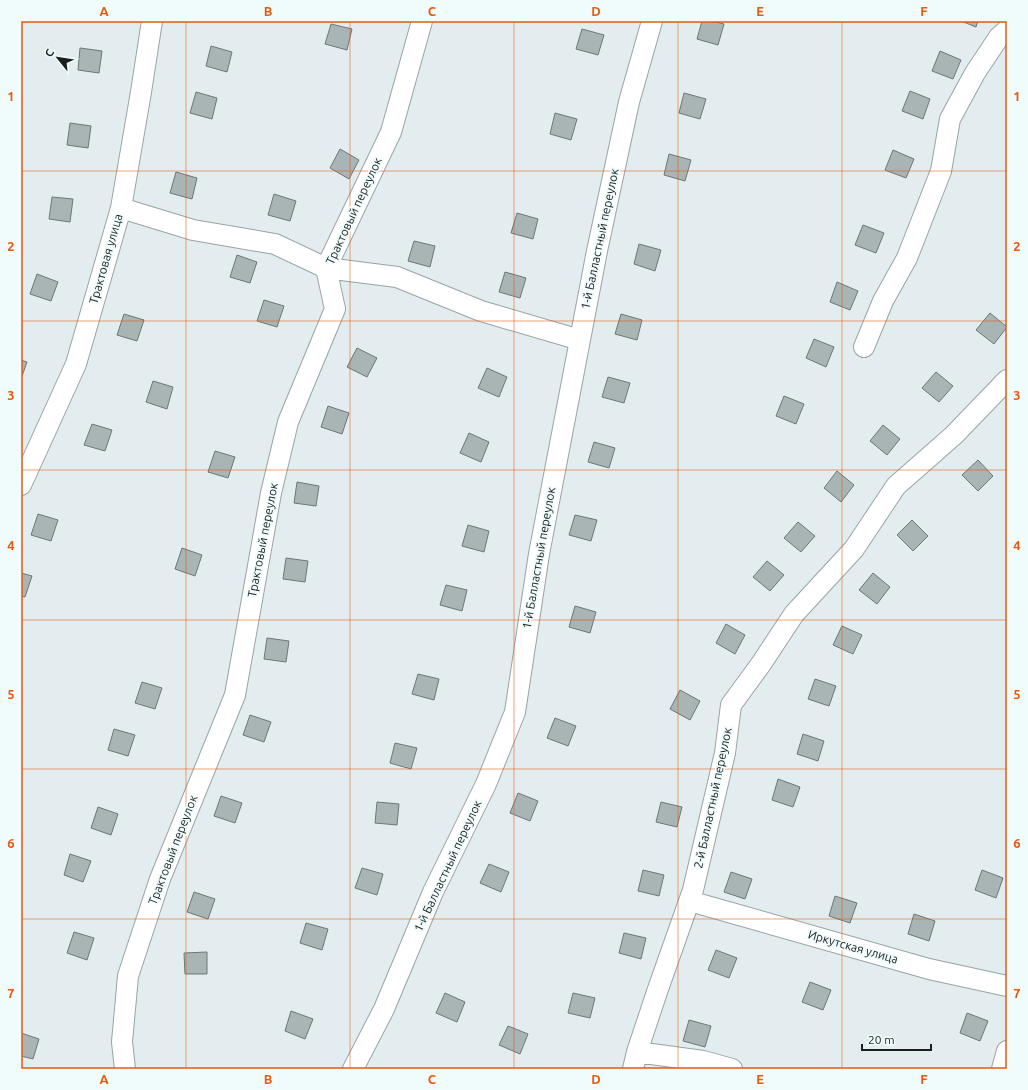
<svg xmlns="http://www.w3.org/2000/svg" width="1028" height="1090" font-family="Ubuntu,sans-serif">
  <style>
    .building { fill: #a9b4b5; stroke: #6d7778 }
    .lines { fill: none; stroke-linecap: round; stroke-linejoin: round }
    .minor-casing { stroke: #99a3a5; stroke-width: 22 }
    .minor { stroke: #fff; stroke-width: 20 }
    .grid { fill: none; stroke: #e8590c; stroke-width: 1; stroke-opacity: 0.55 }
    .labels { text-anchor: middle; stroke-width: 3.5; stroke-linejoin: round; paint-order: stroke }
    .street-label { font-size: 12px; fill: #1a1e1e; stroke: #f0fbfc }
    .neatline { fill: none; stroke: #e8590c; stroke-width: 1.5 }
    .grid-label { font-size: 13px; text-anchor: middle; font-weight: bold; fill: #e8590c }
  </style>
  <rect width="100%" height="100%" fill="#e3edef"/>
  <path class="building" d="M 702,21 L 712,21 L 724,24 L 718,45 L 697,39 Z
    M 961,21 L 978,21 L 976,27 Z
    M 331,24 L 352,29 L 347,50 L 325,44 Z
    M 582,29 L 604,35 L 598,55 L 576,49 Z
    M 211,46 L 232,52 L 227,72 L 206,66 Z
    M 80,48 L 102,51 L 99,73 L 78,70 Z
    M 940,51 L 961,60 L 953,79 L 932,71 Z
    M 910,91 L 930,99 L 923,119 L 902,111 Z
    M 196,92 L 217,98 L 212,119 L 190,113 Z
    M 684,93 L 706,99 L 700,119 L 679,113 Z
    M 555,113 L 577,119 L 571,140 L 550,134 Z
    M 70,123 L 91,126 L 88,148 L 67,145 Z
    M 340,149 L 359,160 L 349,179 L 330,168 Z
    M 893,150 L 914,159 L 906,178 L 885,170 Z
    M 669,154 L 691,160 L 685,181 L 664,175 Z
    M 176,172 L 197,178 L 192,199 L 170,193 Z
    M 274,194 L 296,201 L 290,221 L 268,215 Z
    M 52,197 L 73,199 L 70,222 L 49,219 Z
    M 517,213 L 538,219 L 533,239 L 511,233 Z
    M 863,225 L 884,233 L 876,253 L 855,245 Z
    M 414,241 L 435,246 L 430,267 L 408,261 Z
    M 639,244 L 661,250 L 655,271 L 634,264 Z
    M 237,255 L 257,262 L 250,283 L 230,277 Z
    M 505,272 L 526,278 L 520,298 L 499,292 Z
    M 37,274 L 58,282 L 51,301 L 30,294 Z
    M 837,282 L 858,291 L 850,310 L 830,302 Z
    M 264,300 L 284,306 L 277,327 L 257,321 Z
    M 990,313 L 1007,327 L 994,344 L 976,330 Z
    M 124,314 L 144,320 L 137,341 L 117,335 Z
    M 621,314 L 642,320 L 637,340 L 615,334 Z
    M 814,339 L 834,347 L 826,367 L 806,358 Z
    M 357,348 L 377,358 L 367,377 L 347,367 Z
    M 21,360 L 27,362 L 21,379 Z
    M 487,368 L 507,377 L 499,397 L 478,388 Z
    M 936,372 L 953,386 L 939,402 L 922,388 Z
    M 608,377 L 630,383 L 624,403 L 602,397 Z
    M 153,381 L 173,387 L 167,409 L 146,402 Z
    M 784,396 L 804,404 L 796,424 L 776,416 Z
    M 328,406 L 349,413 L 342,434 L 321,427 Z
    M 92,424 L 112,430 L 105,451 L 84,445 Z
    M 883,425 L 900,439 L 887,455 L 870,441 Z
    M 469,433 L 489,442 L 481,462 L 460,453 Z
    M 594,442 L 615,448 L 609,468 L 588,462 Z
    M 215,451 L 235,457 L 228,478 L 208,472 Z
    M 978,460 L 993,476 L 978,491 L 962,475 Z
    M 837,471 L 854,485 L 841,502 L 824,488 Z
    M 297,482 L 319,486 L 316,506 L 294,503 Z
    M 38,514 L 58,520 L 51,541 L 31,535 Z
    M 575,515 L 597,520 L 591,541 L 569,535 Z
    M 912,520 L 928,536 L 913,551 L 897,535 Z
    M 798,522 L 815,536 L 801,552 L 784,538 Z
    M 468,525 L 489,531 L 484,552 L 462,546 Z
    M 182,548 L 202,555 L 195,576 L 175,569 Z
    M 286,558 L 308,561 L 305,582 L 283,579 Z
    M 767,561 L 784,575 L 770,591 L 753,577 Z
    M 21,573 L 32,576 L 25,597 L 21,596 Z
    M 873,573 L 890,587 L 877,604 L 859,590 Z
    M 446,585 L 467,590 L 462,611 L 440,605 Z
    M 575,606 L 596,612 L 590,633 L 569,627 Z
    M 726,624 L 745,635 L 735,654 L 716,643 Z
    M 842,626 L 862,635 L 853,654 L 833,645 Z
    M 267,638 L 289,641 L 286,662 L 264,659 Z
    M 418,674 L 439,679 L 434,700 L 412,694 Z
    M 815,679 L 836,686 L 829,706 L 808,699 Z
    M 142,682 L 162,688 L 155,709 L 135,703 Z
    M 680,690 L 700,701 L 690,720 L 670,709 Z
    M 250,715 L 271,722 L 264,742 L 243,735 Z
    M 555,718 L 576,726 L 568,746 L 547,738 Z
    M 114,729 L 135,735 L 128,756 L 108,750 Z
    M 803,734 L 824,741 L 818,761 L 797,754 Z
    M 395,743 L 417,748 L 411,769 L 390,763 Z
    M 778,779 L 800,787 L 793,807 L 772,800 Z
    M 518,793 L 538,801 L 530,821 L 510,813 Z
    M 221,796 L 242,803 L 235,823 L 214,816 Z
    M 377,802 L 399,804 L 397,825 L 375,823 Z
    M 661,802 L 682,807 L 677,827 L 656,822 Z
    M 98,807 L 118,814 L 111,835 L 91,828 Z
    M 70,854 L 91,861 L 83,882 L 64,875 Z
    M 489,864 L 509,872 L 501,892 L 480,883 Z
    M 362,868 L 383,874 L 377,895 L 355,888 Z
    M 643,870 L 664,875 L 659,896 L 638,891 Z
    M 982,870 L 1003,878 L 996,898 L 975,890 Z
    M 731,872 L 752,879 L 745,899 L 724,892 Z
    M 194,892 L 215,899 L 208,919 L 187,912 Z
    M 835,896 L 857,903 L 850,923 L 829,916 Z
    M 914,914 L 935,921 L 929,941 L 908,934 Z
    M 306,923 L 328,929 L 322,950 L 300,943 Z
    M 74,932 L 94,938 L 87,960 L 67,953 Z
    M 624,933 L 646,938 L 641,959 L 619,953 Z
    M 716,950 L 737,958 L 729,978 L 708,970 Z
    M 207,952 L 207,974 L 185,974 L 184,953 Z
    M 810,982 L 831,990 L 823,1010 L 802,1002 Z
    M 445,993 L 465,1002 L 457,1022 L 436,1013 Z
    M 573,993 L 595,998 L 590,1018 L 568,1013 Z
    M 291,1011 L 313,1019 L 305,1039 L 285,1031 Z
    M 967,1013 L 988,1021 L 980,1041 L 960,1033 Z
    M 689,1020 L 711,1026 L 705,1047 L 683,1041 Z
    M 508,1026 L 528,1034 L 520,1054 L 499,1045 Z
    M 21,1033 L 39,1039 L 33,1059 L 21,1056 Z"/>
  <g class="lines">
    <g class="minor-casing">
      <path id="minor" d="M 121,208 L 193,230 L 275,244 L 326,268 L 397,277 L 481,311 L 580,340
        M 864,347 L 883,301 L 907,258 L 941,171 L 950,119 L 975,73 L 999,37 L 1007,30
        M 21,485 L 76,364 L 121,208 L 141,92 L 152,21
        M 700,904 L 929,969 L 1007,986
        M 637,1052 L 703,1061 L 732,1069
        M 125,1069 L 122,1042 L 128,976 L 160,879 L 235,695 L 271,493 L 288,422 L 335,309 L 326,268 L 391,132 L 422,21
        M 353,1069 L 384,1009 L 433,892 L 486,784 L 515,712 L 539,554 L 597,251 L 629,102 L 652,21
        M 633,1069 L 637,1052 L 658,989 L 693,890 L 725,753 L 731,705 L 761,664 L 794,614 L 854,549 L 896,486 L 954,435 L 1007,380
        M 1002,1069 L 1007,1051"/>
    </g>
    <use href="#minor" class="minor"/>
  </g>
  <path class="grid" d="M 186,21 L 186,1069M 350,21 L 350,1069M 514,21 L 514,1069M 678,21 L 678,1069M 842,21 L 842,1069M 21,171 L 1007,171M 21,321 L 1007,321M 21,470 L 1007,470M 21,620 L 1007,620M 21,769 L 1007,769M 21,919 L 1007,919"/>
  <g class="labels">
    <g class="street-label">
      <text transform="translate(354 211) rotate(-65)" y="4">Трактовый переулок</text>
      <text transform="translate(600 239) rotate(-78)" y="4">1-й Балластный переулок</text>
      <text transform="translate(106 259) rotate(-74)" y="4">Трактовая улица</text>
      <text transform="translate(263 540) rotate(-79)" y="4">Трактовый переулок</text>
      <text transform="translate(539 558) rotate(-80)" y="4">1-й Балластный переулок</text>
      <text transform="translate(713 798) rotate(-78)" y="4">2-й Балластный переулок</text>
      <text transform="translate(173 850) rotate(-69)" y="4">Трактовый переулок</text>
      <text transform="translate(448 866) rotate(-65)" y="4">1-й Балластный переулок</text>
      <text transform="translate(853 947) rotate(16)" y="4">Иркутская улица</text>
    </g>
  </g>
  <rect width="1028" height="1090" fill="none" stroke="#f0fbfc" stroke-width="44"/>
  <g transform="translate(58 58) rotate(300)" stroke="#f0fbfc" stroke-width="3" paint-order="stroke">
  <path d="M0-3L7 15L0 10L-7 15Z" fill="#1a1e1e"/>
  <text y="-6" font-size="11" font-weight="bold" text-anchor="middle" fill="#1a1e1e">С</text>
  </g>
  <path d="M862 1044v6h69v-6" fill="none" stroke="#1a1e1e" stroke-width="2"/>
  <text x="868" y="1044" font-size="12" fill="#1a1e1e" stroke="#f0fbfc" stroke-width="3" paint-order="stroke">20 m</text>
  <rect x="22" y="22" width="984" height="1046" class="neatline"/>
  <g class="grid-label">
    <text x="104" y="16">A</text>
    <text x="268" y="16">B</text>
    <text x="432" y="16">C</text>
    <text x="596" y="16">D</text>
    <text x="760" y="16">E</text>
    <text x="924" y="16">F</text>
    <text x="11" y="101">1</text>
    <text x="1017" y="101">1</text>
    <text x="11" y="251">2</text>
    <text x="1017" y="251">2</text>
    <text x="11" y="400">3</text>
    <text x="1017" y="400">3</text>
    <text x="11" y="550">4</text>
    <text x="1017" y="550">4</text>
    <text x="11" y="699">5</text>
    <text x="1017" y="699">5</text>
    <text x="11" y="848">6</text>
    <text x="1017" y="848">6</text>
    <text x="11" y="998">7</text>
    <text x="1017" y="998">7</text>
    <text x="104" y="1084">A</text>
    <text x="268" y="1084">B</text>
    <text x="432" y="1084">C</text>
    <text x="596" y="1084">D</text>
    <text x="760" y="1084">E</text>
    <text x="924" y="1084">F</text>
  </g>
</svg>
